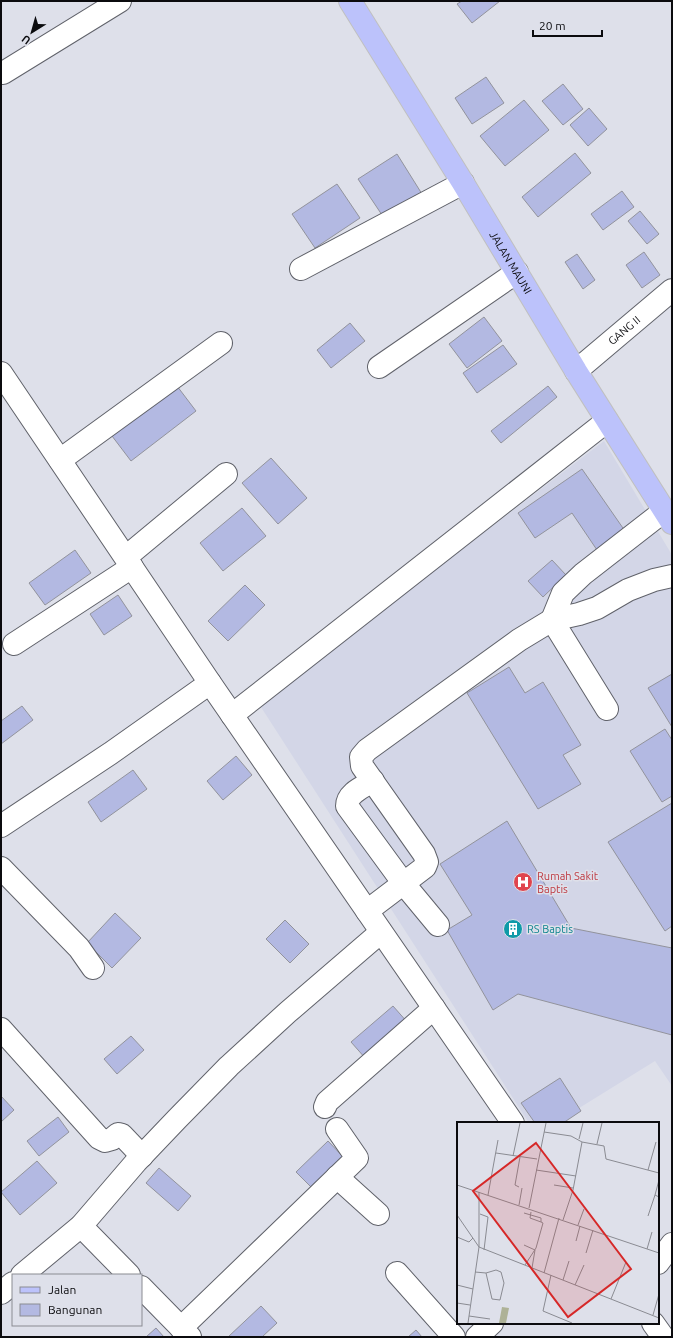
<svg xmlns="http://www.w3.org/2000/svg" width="673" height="1338" font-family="Ubuntu,sans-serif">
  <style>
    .built { fill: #d3d6e7 }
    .building { fill: #b3b9e2; stroke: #92939c }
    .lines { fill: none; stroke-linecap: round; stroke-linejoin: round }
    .minor-casing { stroke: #60626a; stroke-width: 24 }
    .major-casing { stroke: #c0c0c0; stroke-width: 24 }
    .minor { stroke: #fff; stroke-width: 22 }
    .major { stroke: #bcc2fb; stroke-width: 22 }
    .labels { text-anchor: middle; stroke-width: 3; stroke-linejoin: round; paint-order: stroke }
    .street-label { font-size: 11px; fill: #0b0b0e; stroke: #dee0ea }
    .health-label { font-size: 11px; fill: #be3a42; stroke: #dee0ea; text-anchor: start }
    .culture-label { font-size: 11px; fill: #0d838f; stroke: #dee0ea; text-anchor: start }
    .inset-road { fill: none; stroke: #8a8b92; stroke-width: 1 }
    .view { fill: #d62828; fill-opacity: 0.15; stroke: #d62828; stroke-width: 2 }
    .inset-edge { fill: none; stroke: #0b0b0e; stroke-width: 2 }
  </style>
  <rect width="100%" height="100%" fill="#dee0ea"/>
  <path class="built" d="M 604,441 L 672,555 L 672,1086 L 655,1061 L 555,1123 L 529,1123 L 259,704 Z"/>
  <path class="building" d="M 462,1 L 500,1 L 472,23 L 457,4 Z
    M 486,77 L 504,103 L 472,124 L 455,98 Z
    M 563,84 L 583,109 L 563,125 L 542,101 Z
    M 524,100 L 549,130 L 505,166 L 480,136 Z
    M 589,108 L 607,129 L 588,146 L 570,125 Z
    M 575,153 L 591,173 L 538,217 L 522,197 Z
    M 397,154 L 422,194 L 384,218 L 358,179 Z
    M 337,184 L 360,218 L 315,248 L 292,214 Z
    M 622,191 L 634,207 L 603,230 L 591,214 Z
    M 640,211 L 659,234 L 647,244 L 628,221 Z
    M 644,252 L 660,275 L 642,288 L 626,265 Z
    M 577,254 L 595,280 L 583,289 L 565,262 Z
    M 484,317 L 502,341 L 467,368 L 449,344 Z
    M 350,323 L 365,341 L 331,368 L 317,350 Z
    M 503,345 L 517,364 L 477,393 L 463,373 Z
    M 177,386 L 196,411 L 131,461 L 112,436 Z
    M 548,386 L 557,397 L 501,443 L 491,431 Z
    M 271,458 L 307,498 L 278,524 L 242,483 Z
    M 582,469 L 625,531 L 597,550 L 572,513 L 535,538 L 518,513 Z
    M 242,508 L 266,536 L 223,571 L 200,543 Z
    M 75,550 L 91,573 L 45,605 L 29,583 Z
    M 552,560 L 566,575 L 543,597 L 528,581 Z
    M 245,585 L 265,605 L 228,641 L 208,621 Z
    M 118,595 L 132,616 L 104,635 L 90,614 Z
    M 509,667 L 525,693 L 543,682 L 581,745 L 563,755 L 581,784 L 538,809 L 467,693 Z
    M 672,674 L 672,727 L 648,688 Z
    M 22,706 L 33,720 L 1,744 L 1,721 Z
    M 665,729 L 672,740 L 672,796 L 662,802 L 630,751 Z
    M 236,756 L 252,775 L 223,800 L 207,781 Z
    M 133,770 L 147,789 L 101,822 L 88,802 Z
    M 672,803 L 672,926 L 665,931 L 608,842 Z
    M 507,821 L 571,928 L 672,948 L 672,1035 L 518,994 L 493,1010 L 447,930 L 472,915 L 440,864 Z
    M 115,913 L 141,938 L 112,968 L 87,943 Z
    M 285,920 L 309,944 L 290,963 L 266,939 Z
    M 393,1006 L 408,1023 L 366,1059 L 351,1042 Z
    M 131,1036 L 144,1050 L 117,1074 L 104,1059 Z
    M 560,1078 L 581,1111 L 563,1123 L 535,1123 L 521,1103 Z
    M 1,1096 L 14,1110 L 1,1122 Z
    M 58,1117 L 69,1132 L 39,1156 L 27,1141 Z
    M 328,1141 L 346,1160 L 315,1191 L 296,1172 Z
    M 37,1161 L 57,1183 L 20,1215 L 1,1192 Z
    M 159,1168 L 191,1196 L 178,1211 L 146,1183 Z
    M 261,1306 L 277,1323 L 262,1337 L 228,1337 Z
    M 156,1328 L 164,1337 L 146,1337 Z
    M 416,1330 L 422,1337 L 408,1337 Z"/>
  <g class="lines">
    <g class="minor-casing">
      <g id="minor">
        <path d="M 3,73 L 120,1"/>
        <path d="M 301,269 L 463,183"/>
        <path d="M 379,367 L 517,272"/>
        <path id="s1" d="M 576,371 L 672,290"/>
        <path d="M 1,373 L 210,683 L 513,1123"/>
        <path d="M 60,460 L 221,343"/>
        <path d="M 126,557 L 226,474"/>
        <path d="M 14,644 L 132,567"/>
        <path d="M 607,709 L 552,620 L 563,593 L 583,574 L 664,511"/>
        <path d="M 232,715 L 607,421"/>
        <path d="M 373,781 C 363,787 347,793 347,806 L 404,884 L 438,925"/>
        <path d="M 1,826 L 111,753 L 210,683"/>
        <path d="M 1,868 L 79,948 L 93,968"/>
        <path d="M 367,911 L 425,867 L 427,862 L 424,854 L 362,766 L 361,757 L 367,750 L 519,640 L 552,620 L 579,614 L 597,608 L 628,590 L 654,580 L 672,576"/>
        <path d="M 1,1029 L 99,1138 L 105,1141 L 112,1139 L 118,1134 L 122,1135 L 142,1156"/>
        <path d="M 325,1107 L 327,1102 L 434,1008"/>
        <path d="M 337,1177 L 378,1214"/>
        <path d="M 81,1226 L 129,1275"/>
        <path d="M 658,1263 L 672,1244"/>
        <path d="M 397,1273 L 454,1337"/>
        <path d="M 22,1275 L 81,1226 L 136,1162 L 177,1119 L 229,1066 L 288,1012 L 381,932"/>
        <path d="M 141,1287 L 190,1337"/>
        <path d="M 1,1293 L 13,1283"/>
        <path d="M 653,1323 L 663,1337"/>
        <path d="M 181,1328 L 357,1158 L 337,1129"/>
        <path d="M 477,1337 L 492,1323"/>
      </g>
    </g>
    <g class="major-casing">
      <g id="major">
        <path id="s2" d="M 350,1 L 463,183 L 576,371 L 672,523"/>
      </g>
    </g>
    <use href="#minor" class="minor"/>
    <use href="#major" class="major"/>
  </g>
  <defs>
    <g id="hospital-disc" transform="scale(1)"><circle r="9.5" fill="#e0444e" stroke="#dee0ea"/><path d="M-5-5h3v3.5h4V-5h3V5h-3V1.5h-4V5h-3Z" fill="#fff"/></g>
    <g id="building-disc" transform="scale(1)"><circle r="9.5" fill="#0f9aa8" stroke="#dee0ea"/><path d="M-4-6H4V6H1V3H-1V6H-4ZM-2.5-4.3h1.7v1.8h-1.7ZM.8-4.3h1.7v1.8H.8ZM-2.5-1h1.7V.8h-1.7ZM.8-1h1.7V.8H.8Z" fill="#fff"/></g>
  </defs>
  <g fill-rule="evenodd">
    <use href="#hospital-disc" x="523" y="882"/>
    <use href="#building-disc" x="513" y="929"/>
  </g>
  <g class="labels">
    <g class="street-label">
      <text dy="4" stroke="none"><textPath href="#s2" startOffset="307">JALAN MAUNI</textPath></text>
      <text dy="4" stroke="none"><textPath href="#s1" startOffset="63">GANG II</textPath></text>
    </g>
    <g class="health-label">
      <text x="537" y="880">Rumah Sakit<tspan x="537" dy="13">Baptis</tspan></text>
    </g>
    <g class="culture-label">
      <text x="527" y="933">RS Baptis</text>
    </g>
  </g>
  <g transform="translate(457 1122)">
    <rect width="202" height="202" fill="#dee0ea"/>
    <path d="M 45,185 L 52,186 L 49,201 L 42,201 Z" fill="#aeb297"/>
    <path class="inset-road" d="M 87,10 L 114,14 L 125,20M 122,17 L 126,1M 140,22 L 145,1M 39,31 L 80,37M 56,34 L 63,1M 79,48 L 119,54M 191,48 L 199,20M 202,58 L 198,73 L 202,75M 0,63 L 202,131M 97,63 L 116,66M 62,65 L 58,63 L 63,35M 31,73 L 41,18M 62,83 L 65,66M 72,86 L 89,1M 74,90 L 73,96 L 84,100M 67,91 L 84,96 L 84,100 L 86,101 L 79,126 L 68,143M 23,92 L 31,95 L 27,128M 0,93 L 22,125M 191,94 L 198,73M 106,98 L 116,68 L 125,20 L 147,24 L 149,37 L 202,51M 121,103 L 127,87M 0,115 L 12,120 L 16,116M 119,119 L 123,104M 67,123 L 78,128 L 75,146M 22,125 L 22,70M 22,125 L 202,196M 190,127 L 195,110M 129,131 L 136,108M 18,150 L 29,151 L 39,148 L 44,150 L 47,161 L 43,178 L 35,177 L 29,151M 87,151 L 102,96M 94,153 L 86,189 L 115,201M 106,158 L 112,139M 0,163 L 16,167M 118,163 L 127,143M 154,177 L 169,140M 0,181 L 13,183M 196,193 L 202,172M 12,194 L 33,197M 11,201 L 22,125"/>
    <path class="view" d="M 79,21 L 174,147 L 111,195 L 16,69 Z"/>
    <rect width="202" height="202" class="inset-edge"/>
  </g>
  <rect width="673" height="1338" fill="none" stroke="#0b0b0e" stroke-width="4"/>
  <rect x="12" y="1274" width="130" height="52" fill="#dee0ea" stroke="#8a8b92"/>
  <rect x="20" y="1287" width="20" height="6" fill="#bcc2fb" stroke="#8a8b92"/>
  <text x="48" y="1294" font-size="12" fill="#0b0b0e">Jalan</text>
  <rect x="20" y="1304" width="20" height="12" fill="#b3b9e2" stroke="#8a8b92"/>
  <text x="48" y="1314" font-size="12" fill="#0b0b0e">Bangunan</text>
  <g transform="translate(32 32) rotate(217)" stroke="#dee0ea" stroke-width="3" paint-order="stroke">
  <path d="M0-3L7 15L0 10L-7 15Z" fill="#0b0b0e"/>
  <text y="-6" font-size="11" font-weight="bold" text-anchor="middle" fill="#0b0b0e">U</text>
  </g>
  <path d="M533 30v6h69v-6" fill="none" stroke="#0b0b0e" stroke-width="2"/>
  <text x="539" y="30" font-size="12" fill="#0b0b0e" stroke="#dee0ea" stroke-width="3" paint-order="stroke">20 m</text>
</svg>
